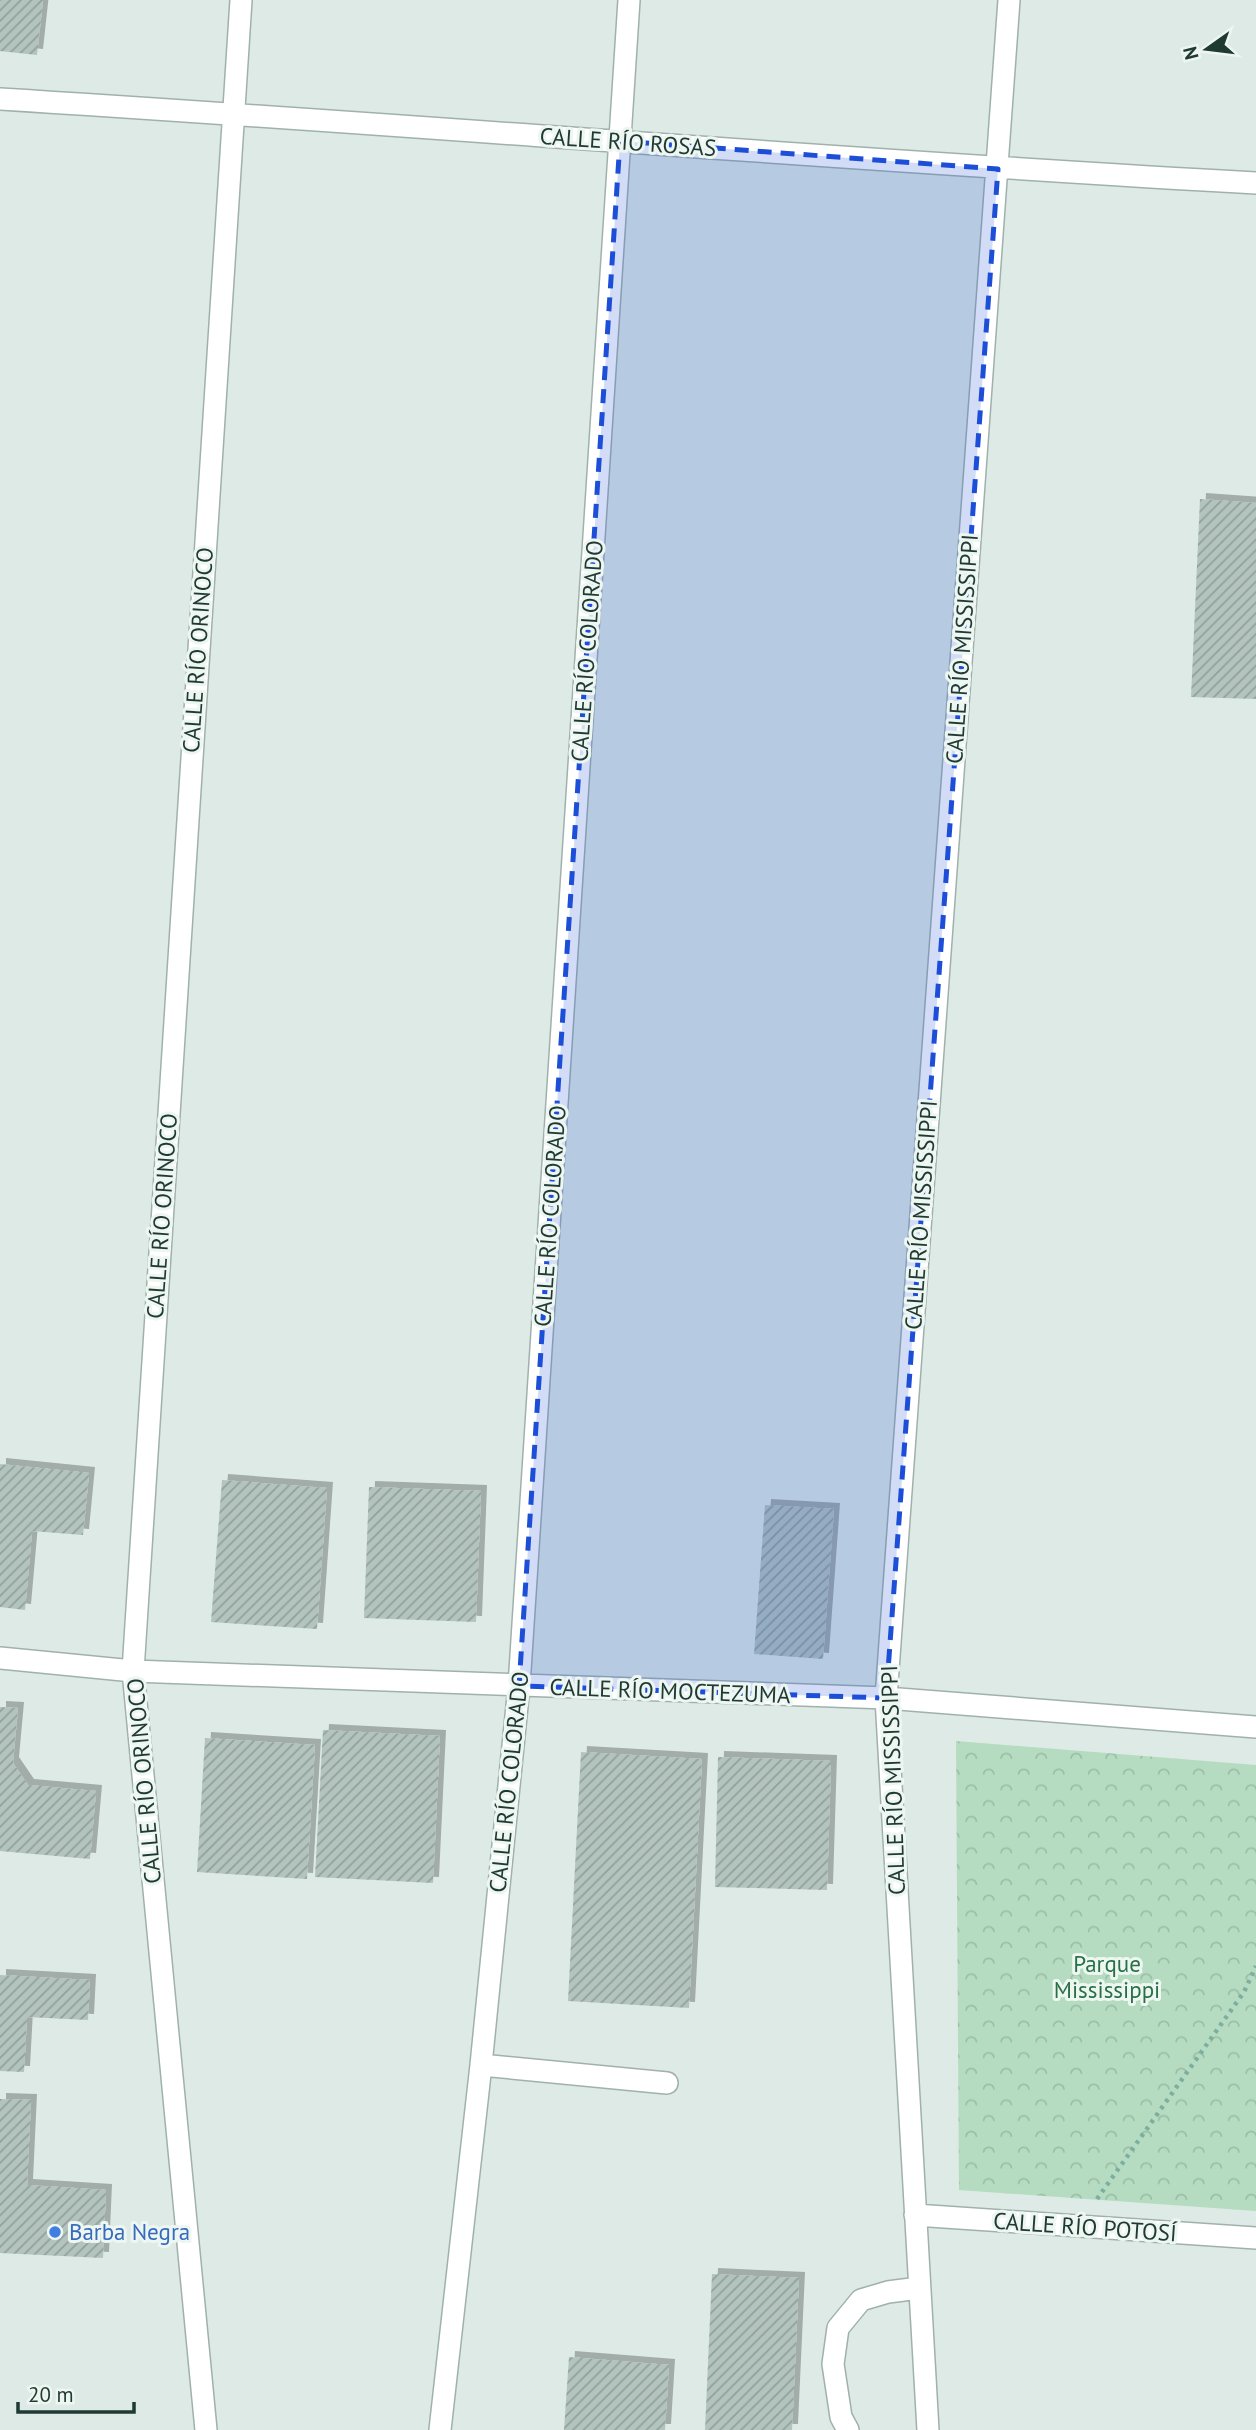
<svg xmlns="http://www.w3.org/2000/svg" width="1256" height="2430" font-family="'PT Sans',sans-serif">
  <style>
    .park { fill: url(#park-crowns) }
    .building { fill: url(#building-hatch); filter: url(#shadow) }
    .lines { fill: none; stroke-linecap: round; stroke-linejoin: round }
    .minor-casing { stroke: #a0b1ac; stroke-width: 24 }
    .path { stroke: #7daea0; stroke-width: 4.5; stroke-dasharray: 3.5 5; stroke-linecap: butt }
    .minor { stroke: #fff; stroke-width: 21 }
    .marked { fill: #1d4ed8; fill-opacity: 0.2; stroke: #1d4ed8; stroke-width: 5; stroke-dasharray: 14 9; stroke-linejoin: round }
    .shop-dot { fill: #3f7fe0; stroke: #eef6f2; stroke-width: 2.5 }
    .labels { text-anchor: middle; stroke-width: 6; stroke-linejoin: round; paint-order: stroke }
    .street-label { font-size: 23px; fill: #1f3933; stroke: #eef6f2 }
    .park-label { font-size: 23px; fill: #287147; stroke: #eef6f2 }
    .shop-label { font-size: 23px; fill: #366cbe; stroke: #eef6f2; text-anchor: start }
  </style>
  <defs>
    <pattern id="park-crowns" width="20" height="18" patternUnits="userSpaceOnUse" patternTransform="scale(1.75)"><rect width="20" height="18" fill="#b5dcc1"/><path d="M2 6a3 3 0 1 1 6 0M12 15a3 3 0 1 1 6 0" fill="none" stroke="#9bbea6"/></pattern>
    <pattern id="building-hatch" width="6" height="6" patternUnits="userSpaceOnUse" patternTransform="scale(1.75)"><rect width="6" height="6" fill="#b3c4be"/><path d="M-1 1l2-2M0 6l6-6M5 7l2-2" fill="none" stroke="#91a09b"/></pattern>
    <filter id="shadow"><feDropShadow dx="6" dy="-6" stdDeviation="0" flood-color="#0004"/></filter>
  </defs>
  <rect width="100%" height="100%" fill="#ddeae5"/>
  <path class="park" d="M 956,1741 L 1256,1765 L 1256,2211 L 959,2190 Z"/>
  <path class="building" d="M 0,0 L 43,0 L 37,55 L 0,51 Z
    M 1200,499 L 1256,503 L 1256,699 L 1191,697 Z
    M 0,1464 L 89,1473 L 83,1535 L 32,1531 L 25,1610 L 0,1607 Z
    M 222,1480 L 327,1488 L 317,1629 L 211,1622 Z
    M 369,1487 L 481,1491 L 476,1622 L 364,1618 Z
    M 765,1505 L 834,1509 L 823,1659 L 754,1654 Z
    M 0,1707 L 18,1708 L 13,1763 L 28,1785 L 96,1791 L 90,1859 L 0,1851 Z
    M 323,1730 L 440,1736 L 433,1883 L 315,1877 Z
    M 205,1738 L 315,1745 L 307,1879 L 197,1872 Z
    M 581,1752 L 702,1759 L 689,2008 L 568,2001 Z
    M 718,1757 L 831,1761 L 827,1890 L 715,1887 Z
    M 0,1975 L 90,1980 L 88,2020 L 27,2017 L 24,2072 L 0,2071 Z
    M 0,2099 L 31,2100 L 27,2185 L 106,2190 L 103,2258 L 0,2253 Z
    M 712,2274 L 799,2278 L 792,2430 L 705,2430 Z
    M 569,2357 L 669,2365 L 665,2430 L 564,2430 Z"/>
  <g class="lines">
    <g class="minor-casing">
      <path id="minor" d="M 0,99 C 419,125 837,160 1256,183
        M 0,1658 L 133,1671 L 886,1698 L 1256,1727
        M 481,2065 L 667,2083
        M 915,2215 L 1256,2238
        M 206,2430 L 133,1671 L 241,0
        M 440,2430 L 481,2065 L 519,1686 L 629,0
        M 848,2430 L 841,2417 L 833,2364 L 838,2328 L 861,2300 L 888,2292 L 919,2288
        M 928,2430 L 886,1698 L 1009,0"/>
    </g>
    <path class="path" d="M 1097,2199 L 1244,1992 L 1256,1966"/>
    <use href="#minor" class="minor"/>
  </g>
  <path class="marked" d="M 620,141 L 998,169 L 886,1698 L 519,1686 Z"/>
  <circle class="shop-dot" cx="55" cy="2232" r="7"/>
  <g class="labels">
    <g class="street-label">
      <text transform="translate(628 142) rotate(4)" y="8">CALLE RÍO ROSAS</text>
      <text transform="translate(962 649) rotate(-86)" y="8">CALLE RÍO MISSISSIPPI</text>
      <text transform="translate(198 650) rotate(-86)" y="8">CALLE RÍO ORINOCO</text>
      <text transform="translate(587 651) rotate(-86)" y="8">CALLE RÍO COLORADO</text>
      <text transform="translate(921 1215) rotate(-86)" y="8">CALLE RÍO MISSISSIPPI</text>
      <text transform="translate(162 1216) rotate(-86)" y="8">CALLE RÍO ORINOCO</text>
      <text transform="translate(550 1216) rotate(-86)" y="8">CALLE RÍO COLORADO</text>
      <text transform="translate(670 1691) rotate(2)" y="8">CALLE RÍO MOCTEZUMA</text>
      <text transform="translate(893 1780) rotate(-92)" y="8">CALLE RÍO MISSISSIPPI</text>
      <text transform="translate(144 1781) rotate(-95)" y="8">CALLE RÍO ORINOCO</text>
      <text transform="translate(509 1782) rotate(-84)" y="8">CALLE RÍO COLORADO</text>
      <text transform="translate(1085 2227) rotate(4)" y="8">CALLE RÍO POTOSÍ</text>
    </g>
    <g class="park-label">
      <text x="1107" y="1972">Parque<tspan x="1107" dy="26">Mississippi</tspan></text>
    </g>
    <g class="shop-label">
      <text x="69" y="2240">Barba Negra</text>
    </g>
  </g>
  <g transform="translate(1207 49) rotate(256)" stroke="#eef6f2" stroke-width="5" paint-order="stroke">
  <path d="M0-5L12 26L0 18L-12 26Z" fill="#1f3933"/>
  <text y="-10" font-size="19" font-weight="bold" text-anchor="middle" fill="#1f3933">N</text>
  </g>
  <path d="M18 2402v10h116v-10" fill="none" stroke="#1f3933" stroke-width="3.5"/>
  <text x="28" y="2402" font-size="21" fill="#1f3933" stroke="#eef6f2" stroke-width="5" paint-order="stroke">20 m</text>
</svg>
